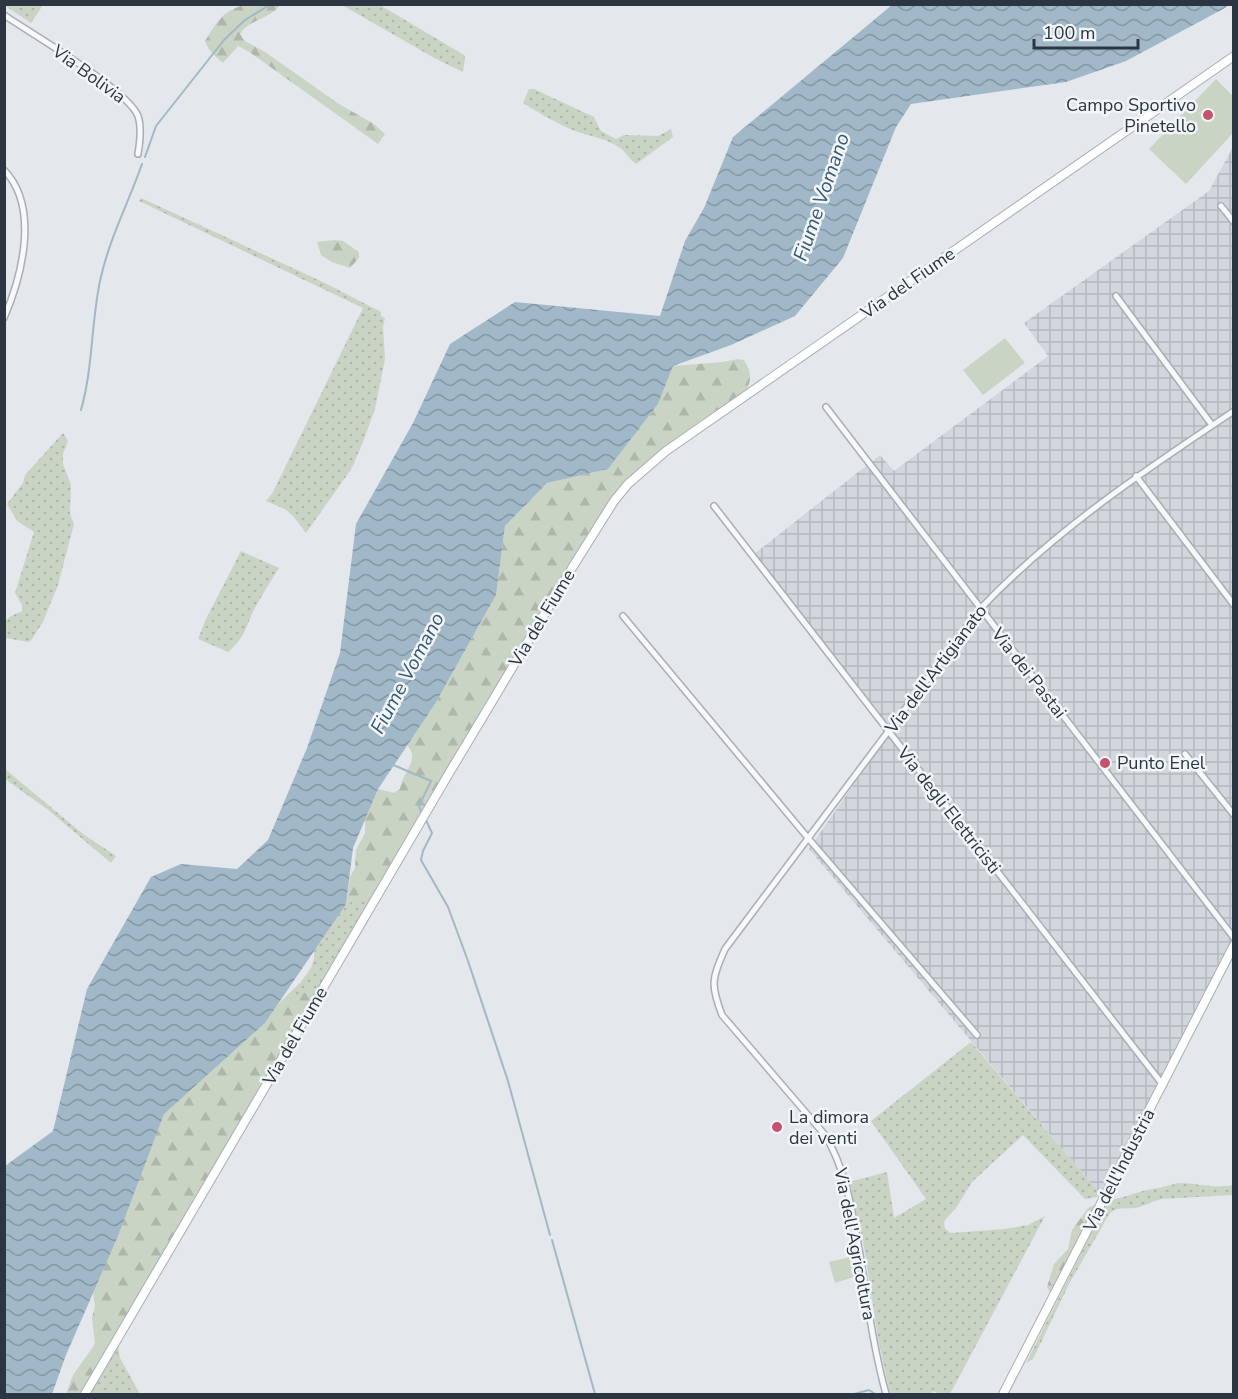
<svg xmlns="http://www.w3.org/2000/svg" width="1238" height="1399" font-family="'Nunito Sans',sans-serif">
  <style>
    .industrial { fill: url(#industrial-grid) }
    .grass { fill: url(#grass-dots) }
    .forest { fill: url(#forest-firs) }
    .garden { fill: #cad4c5 }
    .water { fill: url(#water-waves) }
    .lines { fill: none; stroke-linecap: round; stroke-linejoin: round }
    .stream { stroke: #a1b8c8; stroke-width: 2 }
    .street-casing { stroke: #a9aeb5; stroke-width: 8 }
    .secondary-casing { stroke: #a9aeb5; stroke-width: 10 }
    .street { stroke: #f6f8f9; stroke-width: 5 }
    .secondary { stroke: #fff; stroke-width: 8 }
    .poi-dot { fill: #c7516f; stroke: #f3f6f8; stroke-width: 2 }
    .labels { text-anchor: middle; stroke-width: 5; stroke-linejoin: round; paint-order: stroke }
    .street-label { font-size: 18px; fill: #2c3642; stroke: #f3f6f8 }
    .poi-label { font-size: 18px; fill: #2c3642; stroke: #f3f6f8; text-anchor: start }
    .water-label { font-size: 20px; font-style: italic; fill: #385974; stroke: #f3f6f8 }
  </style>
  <defs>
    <pattern id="industrial-grid" width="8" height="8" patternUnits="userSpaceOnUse" patternTransform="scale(1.5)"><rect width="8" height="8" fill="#d2d6dd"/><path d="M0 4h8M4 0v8" fill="none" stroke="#b4b8bf"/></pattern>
    <pattern id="grass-dots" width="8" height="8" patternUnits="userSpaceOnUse" patternTransform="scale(1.5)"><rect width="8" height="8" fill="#cad4c5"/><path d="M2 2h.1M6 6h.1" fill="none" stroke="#aeb7aa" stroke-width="1.8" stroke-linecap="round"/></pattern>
    <pattern id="forest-firs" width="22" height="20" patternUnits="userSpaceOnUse" patternTransform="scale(1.5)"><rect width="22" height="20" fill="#cad4c5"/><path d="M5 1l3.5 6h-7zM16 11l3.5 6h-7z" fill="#aeb7aa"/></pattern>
    <pattern id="water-waves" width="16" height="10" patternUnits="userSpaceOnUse" patternTransform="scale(1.5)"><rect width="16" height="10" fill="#a1b8c8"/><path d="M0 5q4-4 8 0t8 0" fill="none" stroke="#8396a4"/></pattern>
  </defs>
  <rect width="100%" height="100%" fill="#e4e7eb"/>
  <path class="industrial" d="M 1233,147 L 1233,945 L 1102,1196 L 809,849 L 890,732 L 754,554 L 880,455 L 894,471 L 1048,356 L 1024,323 L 1209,191 Z"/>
  <path class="grass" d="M 4,5 L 5,4 L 43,5 L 31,23 Z
    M 342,5 L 380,5 L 464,55 L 465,58 L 463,72 L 436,59 Z
    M 529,89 L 534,89 L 594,117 L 601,131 L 616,139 L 624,135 L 658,136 L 671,129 L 673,137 L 636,164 C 628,158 626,152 620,148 C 607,139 595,137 581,133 C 560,126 541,114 523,103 Z
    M 141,198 L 323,282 L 381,312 L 381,316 L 385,318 L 383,327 L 385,359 L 375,409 L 363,442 L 352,468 L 306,533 L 294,517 L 285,509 L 266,501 L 273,492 L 363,308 L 139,201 Z
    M 63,433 L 68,441 L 63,454 L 63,464 L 71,485 L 70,514 L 74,524 L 58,585 L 43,622 L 32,639 L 29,642 L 5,638 C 4,617 5,619 22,611 L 22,605 L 15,593 L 34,532 L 17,521 L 7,504 L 23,483 L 25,475 Z
    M 241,551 L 279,568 C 271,581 263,593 256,606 C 245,626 247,636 228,652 L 198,639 L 206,619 Z
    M 5,769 L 83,834 L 116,856 L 111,863 L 47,809 L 5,779 Z
    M 371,897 L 316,993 C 302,993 292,999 278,1004 L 300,983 L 311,968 L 314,959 L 315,942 L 347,903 Z
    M 971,1042 L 1102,1196 L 1085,1199 L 1023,1135 L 972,1182 L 956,1208 L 944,1221 L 945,1229 L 951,1233 L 1005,1229 L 1028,1225 L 1045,1216 L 950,1394 L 940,1394 L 933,1391 L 931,1394 L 890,1394 L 878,1338 L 863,1241 L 849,1182 L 887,1172 L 894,1218 L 926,1199 L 871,1121 Z
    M 1178,1183 C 1199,1183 1211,1189 1233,1185 L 1233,1195 L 1162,1199 C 1152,1201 1143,1207 1134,1208 C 1125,1209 1118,1206 1110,1213 L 1070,1282 L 1033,1359 L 1026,1363 L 1108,1200 C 1121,1199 1131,1194 1143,1191 C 1155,1188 1166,1187 1178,1183 Z
    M 118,1346 L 120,1358 L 140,1394 L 89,1394 Z"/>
  <path class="forest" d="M 244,5 L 280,5 C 270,19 249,19 240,34 L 245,41 L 265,52 L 339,104 L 374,124 L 385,134 L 378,144 L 248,51 L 238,46 L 223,63 C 217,58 207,49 205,41 C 218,21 221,12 244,5 Z
    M 335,240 L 343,241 L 359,252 L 359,258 L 350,268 L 332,262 L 321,255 L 317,242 Z
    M 738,359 L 744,360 C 751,372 752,377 747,389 C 707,417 663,444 629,480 C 609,502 593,527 577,552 L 375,893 C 367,903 357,899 346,904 L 350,877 L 355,868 L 356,850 L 365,833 L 365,819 L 378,789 L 394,793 L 400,789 C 402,772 421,760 407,745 L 435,704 L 496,595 L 505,526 L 547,483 L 608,469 L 658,404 L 673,366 L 723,362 Z
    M 309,991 L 316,993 L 305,1013 L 80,1394 L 66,1394 L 73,1375 L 95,1344 L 92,1318 L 95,1306 L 93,1293 L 118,1236 L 164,1113 L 265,1023 L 278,1004 Z
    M 1096,1205 L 1051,1294 L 1047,1287 L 1054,1264 L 1068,1249 L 1072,1230 L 1089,1207 Z"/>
  <path class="garden" d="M 1216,79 L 1233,96 L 1233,133 L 1186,184 L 1149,149 Z
    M 1005,338 L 1025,363 L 983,395 L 963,370 Z
    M 858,1255 L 860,1275 L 835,1283 L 829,1262 Z"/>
  <path class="water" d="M 892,5 L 1228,5 L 1225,8 L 1126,61 L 1066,82 L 911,104 L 896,127 L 843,258 L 795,316 L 731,345 L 673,366 L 658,404 L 608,469 L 547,483 L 505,526 L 496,595 L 435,704 L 378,789 L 353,848 L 346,904 L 265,1023 L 164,1114 L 118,1236 L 66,1355 L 52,1394 L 5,1394 L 5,1166 L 53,1131 L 87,989 L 151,877 L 181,864 L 237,869 L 268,840 L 307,748 L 340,653 L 356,524 L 413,423 L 450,344 L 515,302 L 660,316 L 685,241 L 704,208 L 733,137 Z"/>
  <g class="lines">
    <path class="stream" d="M 145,157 L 156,126 L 224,40 L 245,20 L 271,4
      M 81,410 C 93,368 91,324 100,281 C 109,239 128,204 142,164
      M 391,764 L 431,781 L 419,806 L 421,812
      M 425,818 L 432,833 L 423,851 L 421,860 L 448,907 L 468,961 L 508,1081 L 550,1235
      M 552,1240 L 595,1394
      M 854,1394 L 869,1390 L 875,1394"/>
    <g class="street-casing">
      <path id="street" d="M 4,15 C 32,34 128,90 138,116 C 142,128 140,142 138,154
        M 4,170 C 40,207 22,276 4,318
        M 1221,206 L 1234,222
        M 1116,296 L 1212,425
        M 826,407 L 1234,938
        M 1136,476 L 1234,605
        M 714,506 L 1163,1085
        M 623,616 L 808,838 L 977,1035
        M 1185,754 L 1234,815
        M 886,1394 C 873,1347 867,1298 859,1249 C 852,1210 846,1170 825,1135 L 722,1015 C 710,984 712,979 725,949 L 980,609 C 1054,531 1145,470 1234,411"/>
    </g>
    <g class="secondary-casing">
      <path id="secondary" d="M 85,1394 L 448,775 L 572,568 L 614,501 L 628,484 L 666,451 L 1234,56
        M 1003,1394 L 1234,945"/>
    </g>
    <use href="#street" class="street"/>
    <use href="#secondary" class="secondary"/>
  </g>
  <g class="poi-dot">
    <circle cx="1208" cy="115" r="6"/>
    <circle cx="1105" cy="763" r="6"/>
    <circle cx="777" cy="1127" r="6"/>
  </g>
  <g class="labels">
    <g class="street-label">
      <text transform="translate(89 74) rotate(36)" y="6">Via Bolivia</text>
      <text transform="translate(908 283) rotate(-35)" y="6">Via del Fiume</text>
      <text transform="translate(542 618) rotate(-59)" y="6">Via del Fiume</text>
      <text transform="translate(936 669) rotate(-53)" y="6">Via dell'Artigianato</text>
      <text transform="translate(1029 673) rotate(52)" y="6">Via dei Pastai</text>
      <text transform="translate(949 810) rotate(52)" y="6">Via degli Elettricisti</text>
      <text transform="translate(295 1036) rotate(-60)" y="6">Via del Fiume</text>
      <text transform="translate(1119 1170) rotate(-63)" y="6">Via dell'Industria</text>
      <text transform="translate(855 1244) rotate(79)" y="6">Via dell'Agricoltura</text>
    </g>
    <g class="poi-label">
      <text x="1196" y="111" text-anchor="end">Campo Sportivo<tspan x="1196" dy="21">Pinetello</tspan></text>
      <text x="1117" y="769">Punto Enel</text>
      <text x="789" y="1123">La dimora<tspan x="789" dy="21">dei venti</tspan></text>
    </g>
    <g class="water-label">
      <text transform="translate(821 197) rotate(-71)" y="7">Fiume Vomano</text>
      <text transform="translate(407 673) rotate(-62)" y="7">Fiume Vomano</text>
    </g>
  </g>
  <rect width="1238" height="1399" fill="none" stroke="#2c3642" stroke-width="12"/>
  <path d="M1034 39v9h104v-9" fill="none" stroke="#2c3642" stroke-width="3"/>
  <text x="1043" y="39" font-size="18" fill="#2c3642" stroke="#f3f6f8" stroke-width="4.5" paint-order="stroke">100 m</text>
</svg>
